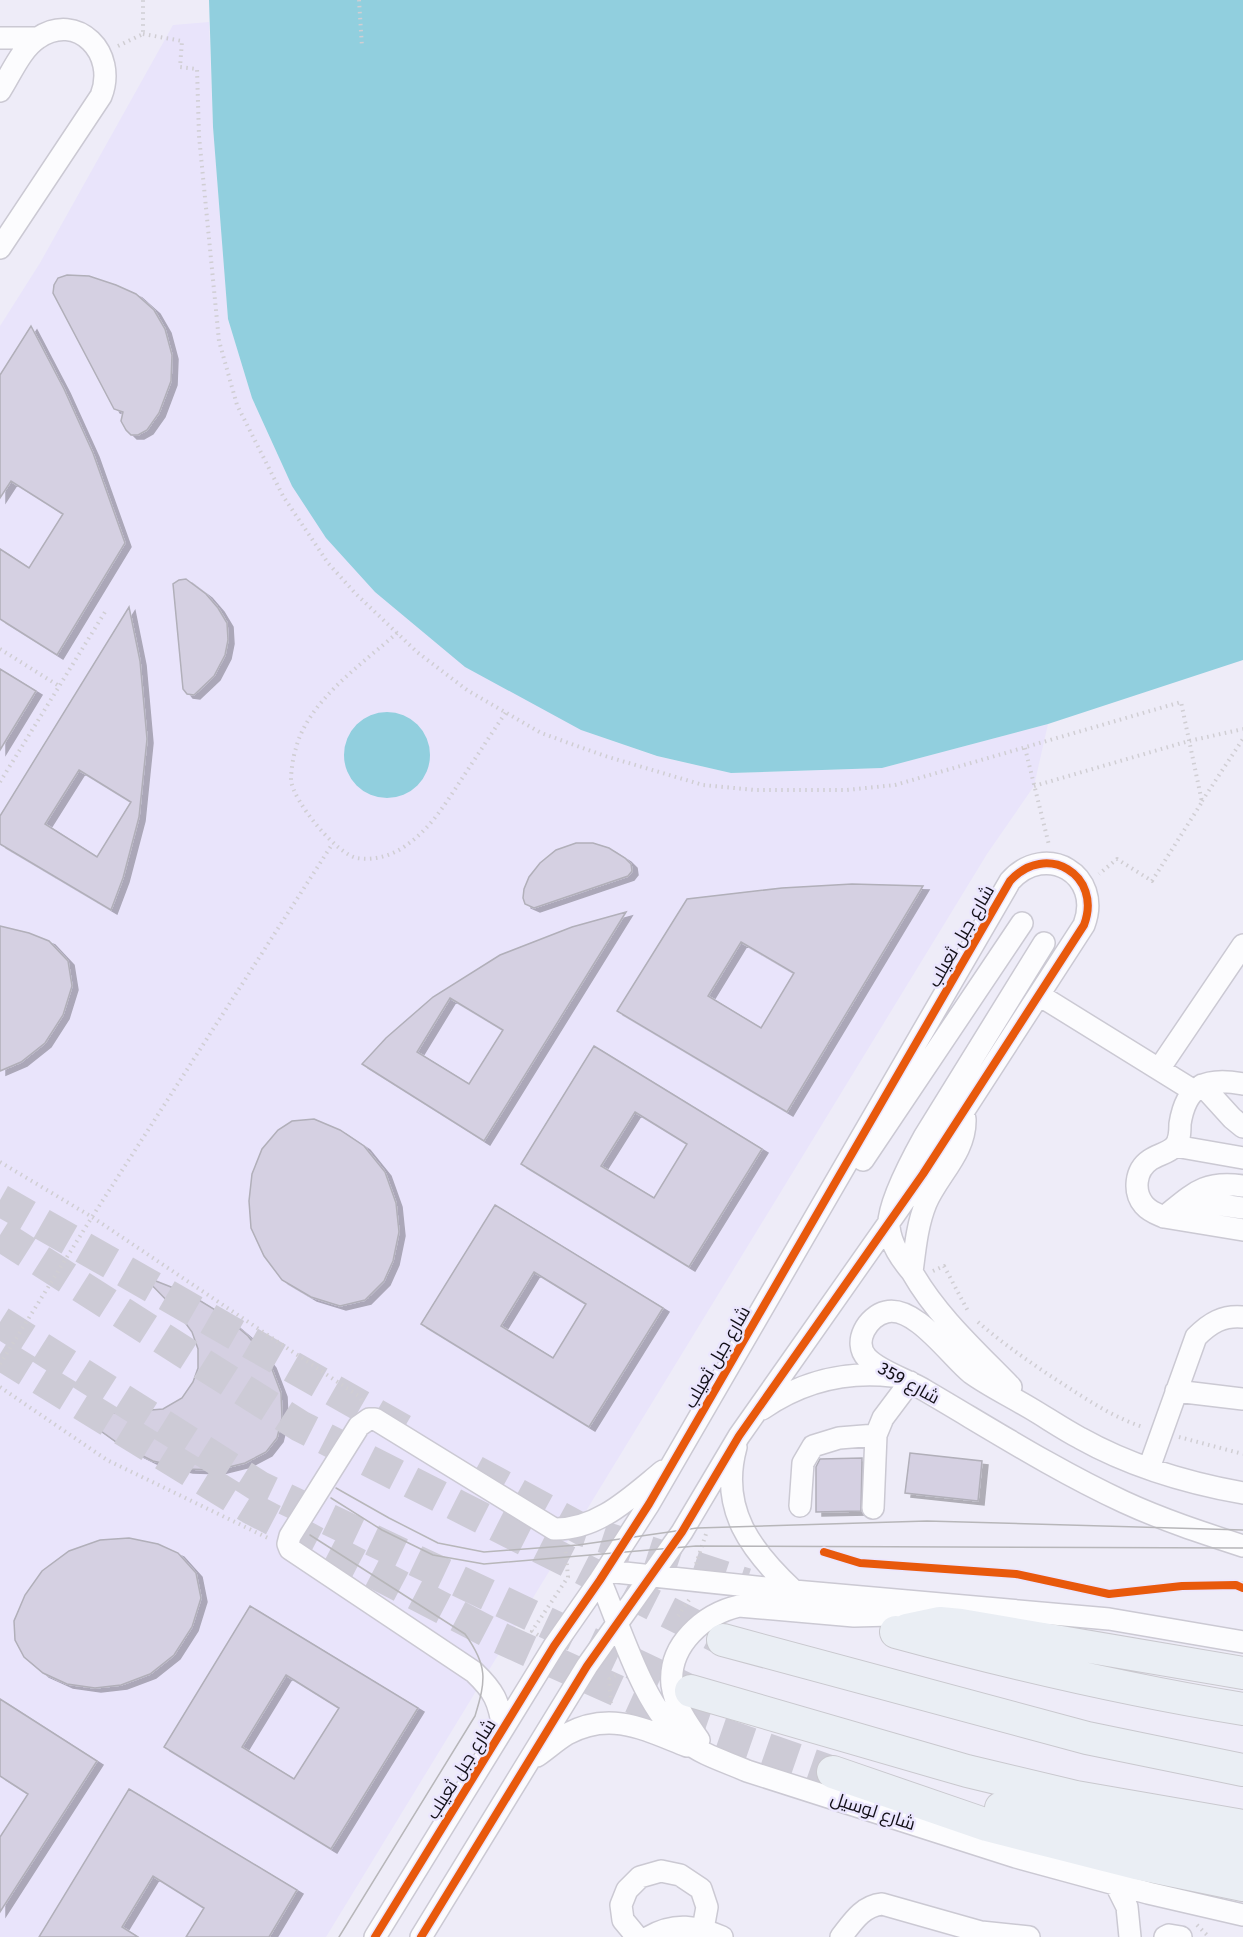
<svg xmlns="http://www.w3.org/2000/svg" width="1243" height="1937" font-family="'Fira Sans',Cairo,sans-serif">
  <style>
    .built { fill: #e9e4fb }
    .water { fill: #91cfde }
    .building { fill: #d5d0e2; stroke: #b1afb9; stroke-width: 1.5; fill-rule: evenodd; filter: url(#shadow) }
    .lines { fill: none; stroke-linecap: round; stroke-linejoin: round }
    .highway-tunnel { stroke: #cdcbd6; stroke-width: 32; stroke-dasharray: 32 16; stroke-linecap: butt }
    .minor-casing { stroke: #cbc9d3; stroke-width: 24 }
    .highway-casing { stroke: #c9c8ce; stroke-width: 34 }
    .path { stroke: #d0ced3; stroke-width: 4; stroke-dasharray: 1.5 4.5; stroke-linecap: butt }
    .minor { stroke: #fcfcfe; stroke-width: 21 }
    .highway { stroke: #eaeef4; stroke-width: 32 }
    .tram { stroke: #b7b6b9; stroke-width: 1.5 }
    .cycleway-casing { stroke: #ebe6fe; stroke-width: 11 }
    .cycleway { stroke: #e8590c; stroke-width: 8 }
    .labels { text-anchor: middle; stroke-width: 5; stroke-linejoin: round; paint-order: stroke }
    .street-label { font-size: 18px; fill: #120f17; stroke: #ebe6fe }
  </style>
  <defs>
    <filter id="shadow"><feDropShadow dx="6" dy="4" stdDeviation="0" flood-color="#0004"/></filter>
  </defs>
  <rect width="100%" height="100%" fill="#eeecf8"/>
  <path class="built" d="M 209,22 L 213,127 L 228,319 L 252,398 L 292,486 L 581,730 L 656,756 L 731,773 L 882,768 L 1048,724 L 1034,786 L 987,854 L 326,1937 L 0,1937 L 0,326 L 40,263 L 173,25 Z"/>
  <path class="water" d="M 209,0 L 1243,0 L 1243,660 L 1048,724 L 882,768 L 731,773 L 657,756 L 581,730 L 465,667 L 375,592 L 326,538 L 292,486 L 252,398 L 228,319 L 213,127 Z
    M344 755a43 43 0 1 1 86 0a43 43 0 1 1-86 0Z"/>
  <path class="building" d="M 67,275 L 89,276 L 116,285 L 136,294 L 154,310 L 165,329 L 172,355 L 171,381 L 159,413 L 147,430 L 138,435 L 131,435 L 126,430 L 121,421 L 123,412 L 114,409 L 53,293 L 54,285 L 58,278 Z
    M 31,326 L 64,389 L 93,453 L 125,543 L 57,655 L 0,619 L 0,549 L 29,568 L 63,514 L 11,481 L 0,498 L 0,375 Z
    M 186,579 L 206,594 L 218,608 L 227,623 L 228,640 L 225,655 L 214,676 L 194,695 L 187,694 L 183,689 L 173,584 L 179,580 Z
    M 129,607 L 140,661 L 147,739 L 139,817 L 123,878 L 111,910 L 0,844 L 0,816 ZM 79,770 L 131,802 L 97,857 L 45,824 Z
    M 0,669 L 36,691 L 0,750 Z
    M 576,843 L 593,843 L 609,848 L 625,858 L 631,864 L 632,871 L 628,876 L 534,908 L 525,904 L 523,898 L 524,889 L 529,877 L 540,863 L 556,850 Z
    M 852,884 L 923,886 L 787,1112 L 617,1011 L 687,899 L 782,888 ZM 741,942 L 794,973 L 761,1028 L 708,996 Z
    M 626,912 L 484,1141 L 362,1064 L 386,1038 L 433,997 L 500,955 L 572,927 ZM 450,998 L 503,1030 L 469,1084 L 417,1052 Z
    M 0,926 L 29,933 L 49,941 L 68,961 L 72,986 L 63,1015 L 45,1043 L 21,1062 L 0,1071 Z
    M 594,1046 L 762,1149 L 689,1267 L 521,1164 ZM 635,1112 L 687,1144 L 654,1198 L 601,1166 Z
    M 314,1119 L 340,1130 L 364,1146 L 385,1172 L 396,1203 L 399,1232 L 393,1261 L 384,1281 L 365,1300 L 340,1306 L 311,1297 L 282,1280 L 264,1256 L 251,1228 L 249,1201 L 252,1174 L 262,1149 L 278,1130 L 292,1121 Z
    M 495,1205 L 663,1308 L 589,1427 L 421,1324 ZM 534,1272 L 586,1304 L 553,1358 L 501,1326 Z
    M 143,1276 L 189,1294 L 222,1314 L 248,1336 L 270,1364 L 281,1393 L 282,1418 L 277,1438 L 266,1452 L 245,1463 L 217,1470 L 187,1469 L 153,1461 L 119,1444 L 80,1416 L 87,1406 L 115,1413 L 163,1409 L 182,1398 L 193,1382 L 198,1368 L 198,1349 L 192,1332 L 176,1310 Z
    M 910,1453 L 982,1461 L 978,1501 L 905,1493 Z
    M 862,1458 L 861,1511 L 816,1512 L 816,1467 L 820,1459 Z
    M 129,1538 L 158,1544 L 178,1553 L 196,1573 L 201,1598 L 192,1627 L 174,1655 L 150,1674 L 121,1685 L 95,1688 L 67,1684 L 43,1673 L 24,1657 L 15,1640 L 14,1621 L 25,1595 L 42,1571 L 69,1551 L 100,1540 Z
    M 250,1606 L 418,1708 L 331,1849 L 164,1747 ZM 286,1675 L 339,1708 L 294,1779 L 242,1747 Z
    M 0,1699 L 97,1761 L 0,1912 L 0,1837 L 28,1794 L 0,1776 Z
    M 129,1789 L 297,1890 L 269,1937 L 186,1937 L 204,1908 L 153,1876 L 122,1927 L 138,1937 L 39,1937 Z"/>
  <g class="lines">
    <path class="highway-tunnel" d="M 0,1200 L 403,1430
      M 0,1235 L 300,1426 L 723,1640
      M 0,1322 L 260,1487 L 691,1691
      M 0,1354 L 250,1508 L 498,1637 L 680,1719 L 833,1772
      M 475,1471 L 585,1531 L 746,1584"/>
    <g class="minor-casing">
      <path id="minor" d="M 0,38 L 37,38
        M 0,91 C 11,74 21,49 38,38 C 77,11 118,53 101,96 L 0,248
        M 1039,995 L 1194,1091
        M 1159,1069 L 1243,945
        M 1243,1084 C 1206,1077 1186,1085 1180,1124 C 1180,1132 1180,1141 1174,1147 C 1168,1153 1157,1155 1150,1160 C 1135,1170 1133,1192 1144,1205 C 1150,1212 1157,1214 1164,1217 L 1243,1230
        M 1202,1085 L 1232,1118 L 1243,1127
        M 965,1119 C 966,1152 938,1175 926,1203 C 917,1225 915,1249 912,1272 C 937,1316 976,1351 1011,1387
        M 1175,1146 L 1243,1158
        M 863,1160 L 1022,923
        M 1186,1200 L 1243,1208
        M 1164,1217 C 1193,1194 1204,1180 1243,1186
        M 912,1272 C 901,1259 891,1245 889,1227 C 886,1207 914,1155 924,1137 L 1044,943
        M 1176,1391 L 1243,1399
        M 762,1409 C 801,1382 846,1371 892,1376
        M 736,1447 C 719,1509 751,1551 794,1591
        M 1149,1468 L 1196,1337 C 1210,1323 1223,1315 1243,1317
        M 1243,1493 C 1187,1483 1130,1466 1080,1438 C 1063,1429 1047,1418 1030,1408 C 1010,1396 989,1386 971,1373 C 950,1356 915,1305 886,1312 C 868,1316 852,1342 867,1358 C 880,1372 909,1380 926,1391 C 991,1429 1055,1470 1124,1502 C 1163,1520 1203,1533 1243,1546
        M 800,1506 L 803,1463 L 813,1446 L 839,1438 L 876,1435
        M 873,1508 L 876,1435 L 883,1418 L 910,1382
        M 606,1571 L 794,1591 L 1109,1619 L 1243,1642
        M 600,1580 C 621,1628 643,1708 685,1741 C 702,1755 727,1762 747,1771 L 1016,1857 L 1148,1893 L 1243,1915
        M 503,1729 C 499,1701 494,1691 474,1672 L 290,1549 L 288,1544 L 290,1536 L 359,1426 L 369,1419 L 375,1419 L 554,1529 C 598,1530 631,1497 663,1471
        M 699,1740 C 687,1723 675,1706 672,1685 C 668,1645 704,1614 739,1606 L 854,1616 L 928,1614
        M 537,1756 C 547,1749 557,1740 567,1734 C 611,1710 646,1730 687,1746
        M 1115,1883 L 1127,1907 L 1130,1937
        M 375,1937 L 554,1646 L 600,1580 L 649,1504 L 1010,881 C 1046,841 1103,875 1084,925 L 923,1174 L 739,1436 L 682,1532 L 587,1666 L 421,1937
        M 637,1937 L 623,1920 L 621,1905 L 627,1890 L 640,1877 L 661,1871 L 680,1875 L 701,1889 L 707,1907 L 703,1929
        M 649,1937 C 675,1922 696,1926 722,1937
        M 841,1937 C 852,1923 862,1906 882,1904 L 981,1932 L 1029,1937
        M 1165,1937 L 1169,1935 L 1181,1937"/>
    </g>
    <g class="highway-casing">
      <path id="highway" d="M 907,1630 L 940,1623 L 961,1625 L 1243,1673
        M 896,1632 C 1010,1663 1126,1690 1243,1709
        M 723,1640 L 1087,1738 L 1243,1770
        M 691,1691 L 967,1771 L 1076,1797 L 1243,1826
        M 833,1772 L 987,1825 L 1136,1863 L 1243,1885
        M 1001,1808 L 1113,1831 L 1243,1853"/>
    </g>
    <path class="path" d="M 359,0 L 362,47
      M 143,34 L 182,41 L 180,67 L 197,69 L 199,136 L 219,341 L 237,405 L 283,496 L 328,563 L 355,593 L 417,652 L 467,690 L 541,733 L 605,756 L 703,785 L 755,790 L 847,790 L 895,785 L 1181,702 L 1202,802 L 1152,881 L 1117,859 L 1099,874
      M 118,46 L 143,34 L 143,0
      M 397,633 C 362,664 308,701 296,748 C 293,757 291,771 291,780 C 293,801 336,854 357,858 C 374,861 394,855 408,844 C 432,827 447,801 463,777 C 477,756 491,734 506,712
      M 0,649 L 59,686
      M 1025,748 L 1049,845
      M 0,782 L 105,612
      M 1034,786 L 1189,741 L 1243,729
      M 1202,801 L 1243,739
      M 0,1162 L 92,1217 L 333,843
      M 933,1271 L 944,1266 L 969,1313
      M 978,1322 C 1001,1342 1024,1358 1049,1375 C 1079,1394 1109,1416 1143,1427
      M 0,1364 L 92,1217 L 360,1397 L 362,1401
      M 0,1387 L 107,1460 L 270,1539
      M 1179,1437 L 1243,1454
      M 696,1564 L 706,1534
      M 1236,1585 L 1243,1583
      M 678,1616 L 689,1600
      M 538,1635 L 532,1631 L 568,1577 L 565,1545
      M 609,1678 L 611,1703
      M 609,1679 L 619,1674
      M 1197,1925 L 1209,1937"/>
    <use href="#minor" class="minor"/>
    <use href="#highway" class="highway"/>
    <path class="tram" d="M 336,1488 L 389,1518 L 438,1543 L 484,1552 L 578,1545 L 697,1528 L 927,1521 L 1243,1530
      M 331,1498 L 382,1530 L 433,1555 L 484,1564 L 696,1546 L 1243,1548
      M 310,1535 L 465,1634 C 488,1666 486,1680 475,1716 L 339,1937"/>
    <g class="cycleway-casing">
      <path id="cycleway" d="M 824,1552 L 860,1563 L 1016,1574 L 1109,1594 L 1182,1586 L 1236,1585 L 1243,1588
        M 375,1937 L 554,1646 L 600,1580 L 649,1504 L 1010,881 C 1046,841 1103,875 1084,925 L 923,1174 L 739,1436 L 682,1532 L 587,1666 L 421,1937"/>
    </g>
    <use href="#cycleway" class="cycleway"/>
  </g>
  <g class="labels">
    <g class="street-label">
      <text transform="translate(961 936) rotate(-60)" y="6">شارع جبل ثعيلب</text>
      <text transform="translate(717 1357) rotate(-60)" y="6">شارع جبل ثعيلب</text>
      <text transform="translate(909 1383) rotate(29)" y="6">شارع 359</text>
      <text transform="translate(461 1769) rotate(-58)" y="6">شارع جبل ثعيلب</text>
      <text transform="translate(873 1811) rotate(18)" y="6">شارع لوسيل</text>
    </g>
  </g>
</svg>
